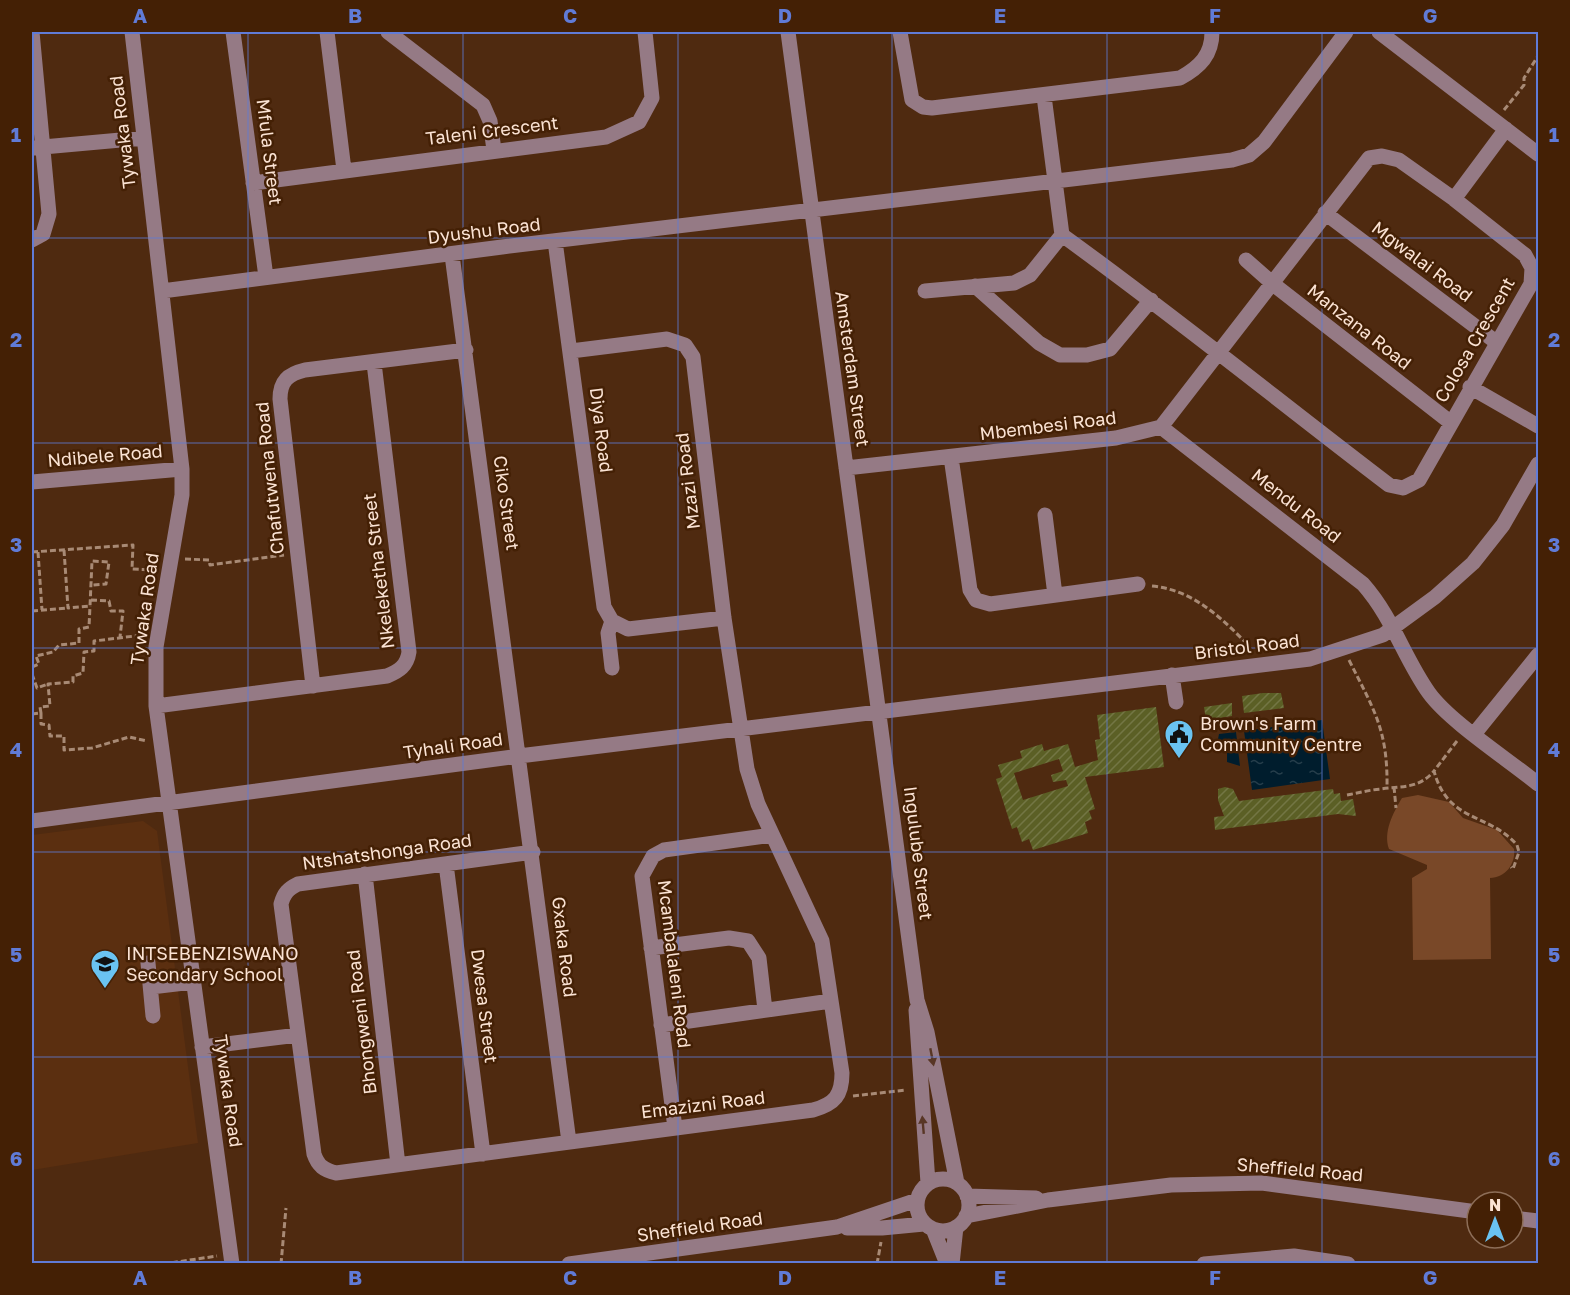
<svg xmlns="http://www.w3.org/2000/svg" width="1570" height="1295" font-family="'Golos Text',sans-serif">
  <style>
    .built { fill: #5b2f10 }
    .green { fill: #794828 }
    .water { fill: url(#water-ripples) }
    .building { fill: url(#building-hatch); fill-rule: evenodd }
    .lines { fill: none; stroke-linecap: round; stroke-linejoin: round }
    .path { stroke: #a88a75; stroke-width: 3; stroke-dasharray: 6 3; stroke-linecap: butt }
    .minor { stroke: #957a85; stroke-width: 15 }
    .oneway { fill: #583625 }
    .grid { fill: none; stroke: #607bd7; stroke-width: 1.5; stroke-opacity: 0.55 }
    .labels { text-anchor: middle; stroke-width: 5; stroke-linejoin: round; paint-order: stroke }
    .street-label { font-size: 18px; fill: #fbe3d4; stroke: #442005 }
    .poi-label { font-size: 18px; fill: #fbe3d4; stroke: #442005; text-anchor: start }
    .neatline { fill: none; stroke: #607bd7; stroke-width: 2 }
    .grid-label { font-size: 20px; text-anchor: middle; font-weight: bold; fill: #607bd7 }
  </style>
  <defs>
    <pattern id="water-ripples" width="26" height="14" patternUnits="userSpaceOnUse" patternTransform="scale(1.5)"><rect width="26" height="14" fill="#001d2d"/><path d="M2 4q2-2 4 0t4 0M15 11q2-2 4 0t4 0" fill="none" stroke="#263e4b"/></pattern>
    <pattern id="building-hatch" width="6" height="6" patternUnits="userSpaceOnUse" patternTransform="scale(1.5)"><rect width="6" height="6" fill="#5b5f25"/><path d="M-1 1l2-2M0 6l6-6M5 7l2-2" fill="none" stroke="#737644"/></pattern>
  </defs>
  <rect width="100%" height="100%" fill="#4f2a10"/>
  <path class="built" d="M 143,821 L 157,831 L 198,1143 L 32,1170 L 32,835 Z"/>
  <path class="green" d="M 1418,795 L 1449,802 L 1463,818 L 1497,830 L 1514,849 C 1516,864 1505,878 1490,878 L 1491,959 L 1413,960 L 1412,878 L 1427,869 L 1427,865 L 1389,849 C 1383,832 1393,813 1402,798 Z"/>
  <path class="water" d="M 1322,720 L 1330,779 L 1252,790 L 1244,731 Z
    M 1236,732 L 1240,766 L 1227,762 L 1227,752 L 1217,744 L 1219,734 Z"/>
  <path class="building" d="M 1263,693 L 1281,693 L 1284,708 L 1244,713 L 1242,696 Z
    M 1232,703 L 1232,716 L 1206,720 L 1204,707 Z
    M 1156,707 L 1164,767 L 1085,777 L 1095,809 L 1089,811 L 1092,819 L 1085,822 L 1088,833 L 1033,850 L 1029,839 L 1022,842 L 1017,827 L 1012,829 L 996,779 L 1002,777 L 998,765 L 1022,758 L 1020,751 L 1042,744 L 1044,751 L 1068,744 L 1075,767 L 1098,760 L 1095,740 L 1100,739 L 1097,715 ZM 1059,759 L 1063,771 L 1051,775 L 1053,782 L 1066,780 L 1068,786 L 1023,800 L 1014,773 Z
    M 1225,787 L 1233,789 L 1239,801 L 1333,789 L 1334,794 L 1340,793 L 1341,801 L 1353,799 L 1356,816 L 1338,814 L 1215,830 L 1214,817 L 1224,816 L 1218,800 L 1218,789 Z"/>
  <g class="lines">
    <path class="path" d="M 1504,110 L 1524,85 L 1524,78 L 1538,56
      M 64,550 L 68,608 L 90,606 L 92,561 L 109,562 L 106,584 L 92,585
      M 32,552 L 133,545 L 132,569 L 155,570
      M 38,552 L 42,610
      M 185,559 L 209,560 L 210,565 L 284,555
      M 1152,586 C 1192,590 1220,616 1247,644 L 1249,651
      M 91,600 L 109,601 L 111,611 L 123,611 L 120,637
      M 32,611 L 68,608
      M 1349,660 C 1374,710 1388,730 1387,788
      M 32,667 L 39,664 L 36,656 L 53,652 L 59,645 L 79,643 L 79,629 L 89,627 L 90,606
      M 32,674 L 37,688 L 48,684
      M 41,713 L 41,724 L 49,725 L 50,736 L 64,736 L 64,750 L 92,748 L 129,737 L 147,741
      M 32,714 L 41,713 L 40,707 L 50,706 L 48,684 L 73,682 L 73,676 L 83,673 L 84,652 L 94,651 L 94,641 L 143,635
      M 1457,741 L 1434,771 C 1448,823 1488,812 1517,845 L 1519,852 L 1513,869 L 1511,867
      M 1394,787 L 1396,808
      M 1347,795 C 1358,793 1369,790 1381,789 C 1401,786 1419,789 1434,771
      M 853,1096 L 906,1090
      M 163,1264 L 217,1256
      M 281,1264 L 286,1208
      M 877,1264 L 881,1242"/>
    <path class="minor" d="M 132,32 L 182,469 L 182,495 L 156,647 L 156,706 L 232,1264
      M 233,32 L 266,277
      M 327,32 L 344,170
      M 388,32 L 483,105 L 490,121 L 494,150
      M 788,32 L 917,1000 L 927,1032 L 957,1183
      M 900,32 L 912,100 L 923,107 L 932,108 L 1180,78 C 1200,67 1212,55 1212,32
      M 1379,32 L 1538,154
      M 32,148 L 143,138
      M 253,183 L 606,137 L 639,122 L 652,98 L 645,32
      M 1454,199 L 1506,129
      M 1325,213 L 1496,342
      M 32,240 L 43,234 L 49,214 L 32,32
      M 555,241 L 604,607 L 612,621 L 628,629 L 724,618
      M 452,255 L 569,1142
      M 1246,260 L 1273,284 L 1450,422
      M 975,286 L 1039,343 L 1060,355 L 1087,355 L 1110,349 L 1151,300
      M 162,291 L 502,247 L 1232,160 L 1249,155 L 1264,142 L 1346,32
      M 925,291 L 1014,283 L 1030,275 L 1062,235
      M 1470,387 L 1538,426
      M 1161,427 L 1363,584 C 1393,618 1404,658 1429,693 C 1450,722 1509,760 1538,784
      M 951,457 L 970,590 L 976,600 L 990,604 L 1138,584
      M 846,468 L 1116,438 L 1161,427 L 1369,158 L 1382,156 L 1399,160 L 1454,199 L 1525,255 L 1532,268 L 1531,284 L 1419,480 L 1403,488 L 1389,485 C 1280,402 1173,315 1062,235 L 1044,96
      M 32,482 L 182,469
      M 1045,515 L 1055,595
      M 612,668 L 608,633 L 612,621
      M 1172,675 L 1176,702
      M 313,686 L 280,399 C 280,381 288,374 305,370 L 466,350
      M 156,706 L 387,676 C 399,671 407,666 409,652 L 374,363
      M 1475,733 L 1538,655
      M 32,821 L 519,756 L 1310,659 L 1383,635 L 1435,597 L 1473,563 L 1503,525 L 1538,464
      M 533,852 L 298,884 C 288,889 284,893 281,904 L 314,1154 C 318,1166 324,1170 336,1173 L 813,1110 C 835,1104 842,1095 842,1073 L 822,941 L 758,804 L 747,769 L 724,618 L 693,357 L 685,345 L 667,339 L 571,351
      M 446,864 L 483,1154
      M 365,874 L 398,1165
      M 651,948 L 729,938 L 748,941 L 759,958 L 765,1010
      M 148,963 L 153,1016
      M 151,987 L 193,982
      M 916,1010 L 928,1183
      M 661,1025 L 831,1001
      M 202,1047 L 298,1035
      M 675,1128 L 642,876 L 653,856 L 664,850 L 772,835
      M917 1205a26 26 0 1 1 52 0a26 26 0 1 1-52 0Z
      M 967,1196 L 1036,1198
      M 966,1216 L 1048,1200 L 1171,1185 L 1262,1183 L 1477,1212
      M 1513,1218 L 1538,1221
      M 847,1228 L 882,1228 L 924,1224
      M 933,1229 L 947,1264
      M 569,1264 L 837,1227 L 917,1200
      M 952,1264 L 956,1227
      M 1204,1264 L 1294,1256 L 1348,1264"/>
  </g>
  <defs><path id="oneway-solid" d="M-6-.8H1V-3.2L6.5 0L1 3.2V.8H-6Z" transform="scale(1.5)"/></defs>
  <g class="oneway">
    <use href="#oneway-solid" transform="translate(932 1057) rotate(79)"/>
    <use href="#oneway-solid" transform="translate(923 1125) rotate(-95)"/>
  </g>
  <path class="grid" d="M 248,32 L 248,1264M 463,32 L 463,1264M 678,32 L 678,1264M 892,32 L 892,1264M 1107,32 L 1107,1264M 1322,32 L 1322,1264M 32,238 L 1538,238M 32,443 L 1538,443M 32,648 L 1538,648M 32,852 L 1538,852M 32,1057 L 1538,1057"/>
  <defs>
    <g id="civic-pin" transform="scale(1.5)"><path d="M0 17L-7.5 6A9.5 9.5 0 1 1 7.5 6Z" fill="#6ac3f1" stroke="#442005"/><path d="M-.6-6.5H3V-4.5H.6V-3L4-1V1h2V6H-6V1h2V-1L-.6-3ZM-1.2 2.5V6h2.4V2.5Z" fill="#111"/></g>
    <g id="school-pin" transform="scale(1.5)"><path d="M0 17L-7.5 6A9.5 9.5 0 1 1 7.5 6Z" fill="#6ac3f1" stroke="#442005"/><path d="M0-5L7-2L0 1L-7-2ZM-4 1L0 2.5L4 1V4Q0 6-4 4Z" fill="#111"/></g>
  </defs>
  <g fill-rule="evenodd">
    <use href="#civic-pin" x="1179" y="734"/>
    <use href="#school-pin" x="105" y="964"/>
  </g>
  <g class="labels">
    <g class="street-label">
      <text transform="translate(492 131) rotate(-7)" y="6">Taleni Crescent</text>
      <text transform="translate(123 132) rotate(-97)" y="6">Tywaka Road</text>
      <text transform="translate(269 152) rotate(83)" y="6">Mfula Street</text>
      <text transform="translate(484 231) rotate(-7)" y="6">Dyushu Road</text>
      <text transform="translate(1422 262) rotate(37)" y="6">Mgwalai Road</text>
      <text transform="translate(1359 327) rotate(38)" y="6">Manzana Road</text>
      <text transform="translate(1475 340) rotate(-60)" y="6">Colosa Crescent</text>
      <text transform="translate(852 369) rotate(82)" y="6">Amsterdam Street</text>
      <text transform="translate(1048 426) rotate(-7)" y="6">Mbembesi Road</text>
      <text transform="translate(601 430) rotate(83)" y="6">Diya Road</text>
      <text transform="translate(105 456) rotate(-5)" y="6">Ndibele Road</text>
      <text transform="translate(270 478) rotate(-96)" y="6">Chafutwena Road</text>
      <text transform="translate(688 481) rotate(-97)" y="6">Mzazi Road</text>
      <text transform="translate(506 503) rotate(82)" y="6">Ciko Street</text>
      <text transform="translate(1296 506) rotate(38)" y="6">Mendu Road</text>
      <text transform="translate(379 571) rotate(-97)" y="6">Nkeleketha Street</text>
      <text transform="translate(145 609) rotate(-82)" y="6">Tywaka Road</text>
      <text transform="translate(1247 647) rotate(-7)" y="6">Bristol Road</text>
      <text transform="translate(453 746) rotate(-8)" y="6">Tyhali Road</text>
      <text transform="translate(387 852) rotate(-8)" y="6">Ntshatshonga Road</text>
      <text transform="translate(918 853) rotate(83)" y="6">Ingulube Street</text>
      <text transform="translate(564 947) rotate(83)" y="6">Gxaka Road</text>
      <text transform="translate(674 964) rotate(83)" y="6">Mcambalaleni Road</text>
      <text transform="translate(484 1006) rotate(83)" y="6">Dwesa Street</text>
      <text transform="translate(362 1022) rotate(-97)" y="6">Bhongweni Road</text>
      <text transform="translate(228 1091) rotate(82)" y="6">Tywaka Road</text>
      <text transform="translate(703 1105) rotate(-7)" y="6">Emazizni Road</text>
      <text transform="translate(1300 1170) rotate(5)" y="6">Sheffield Road</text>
      <text transform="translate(700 1227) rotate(-8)" y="6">Sheffield Road</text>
    </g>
    <g class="poi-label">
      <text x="1200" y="730">Brown's Farm<tspan x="1200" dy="21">Community Centre</tspan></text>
      <text x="126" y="960">INTSEBENZISWANO<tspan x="126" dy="21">Secondary School</tspan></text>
    </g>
  </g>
  <rect width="1570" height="1295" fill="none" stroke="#442005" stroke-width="66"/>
  <g transform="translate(1495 1220)"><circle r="28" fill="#442005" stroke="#8d6e58" stroke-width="1.5"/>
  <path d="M0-4.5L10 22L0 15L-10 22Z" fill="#6ac3f1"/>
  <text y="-9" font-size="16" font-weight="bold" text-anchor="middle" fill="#fbe3d4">N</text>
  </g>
  <rect x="33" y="33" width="1504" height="1229" class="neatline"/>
  <g class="grid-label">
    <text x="140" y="23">A</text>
    <text x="355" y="23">B</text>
    <text x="570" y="23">C</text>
    <text x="785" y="23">D</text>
    <text x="1000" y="23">E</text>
    <text x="1215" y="23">F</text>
    <text x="1430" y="23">G</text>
    <text x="16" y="142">1</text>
    <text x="1554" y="142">1</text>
    <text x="16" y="347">2</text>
    <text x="1554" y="347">2</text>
    <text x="16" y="552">3</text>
    <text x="1554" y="552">3</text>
    <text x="16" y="757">4</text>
    <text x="1554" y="757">4</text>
    <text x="16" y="962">5</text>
    <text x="1554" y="962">5</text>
    <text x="16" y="1166">6</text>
    <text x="1554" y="1166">6</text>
    <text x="140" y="1285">A</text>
    <text x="355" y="1285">B</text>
    <text x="570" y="1285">C</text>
    <text x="785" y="1285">D</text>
    <text x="1000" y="1285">E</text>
    <text x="1215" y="1285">F</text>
    <text x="1430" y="1285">G</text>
  </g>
</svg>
